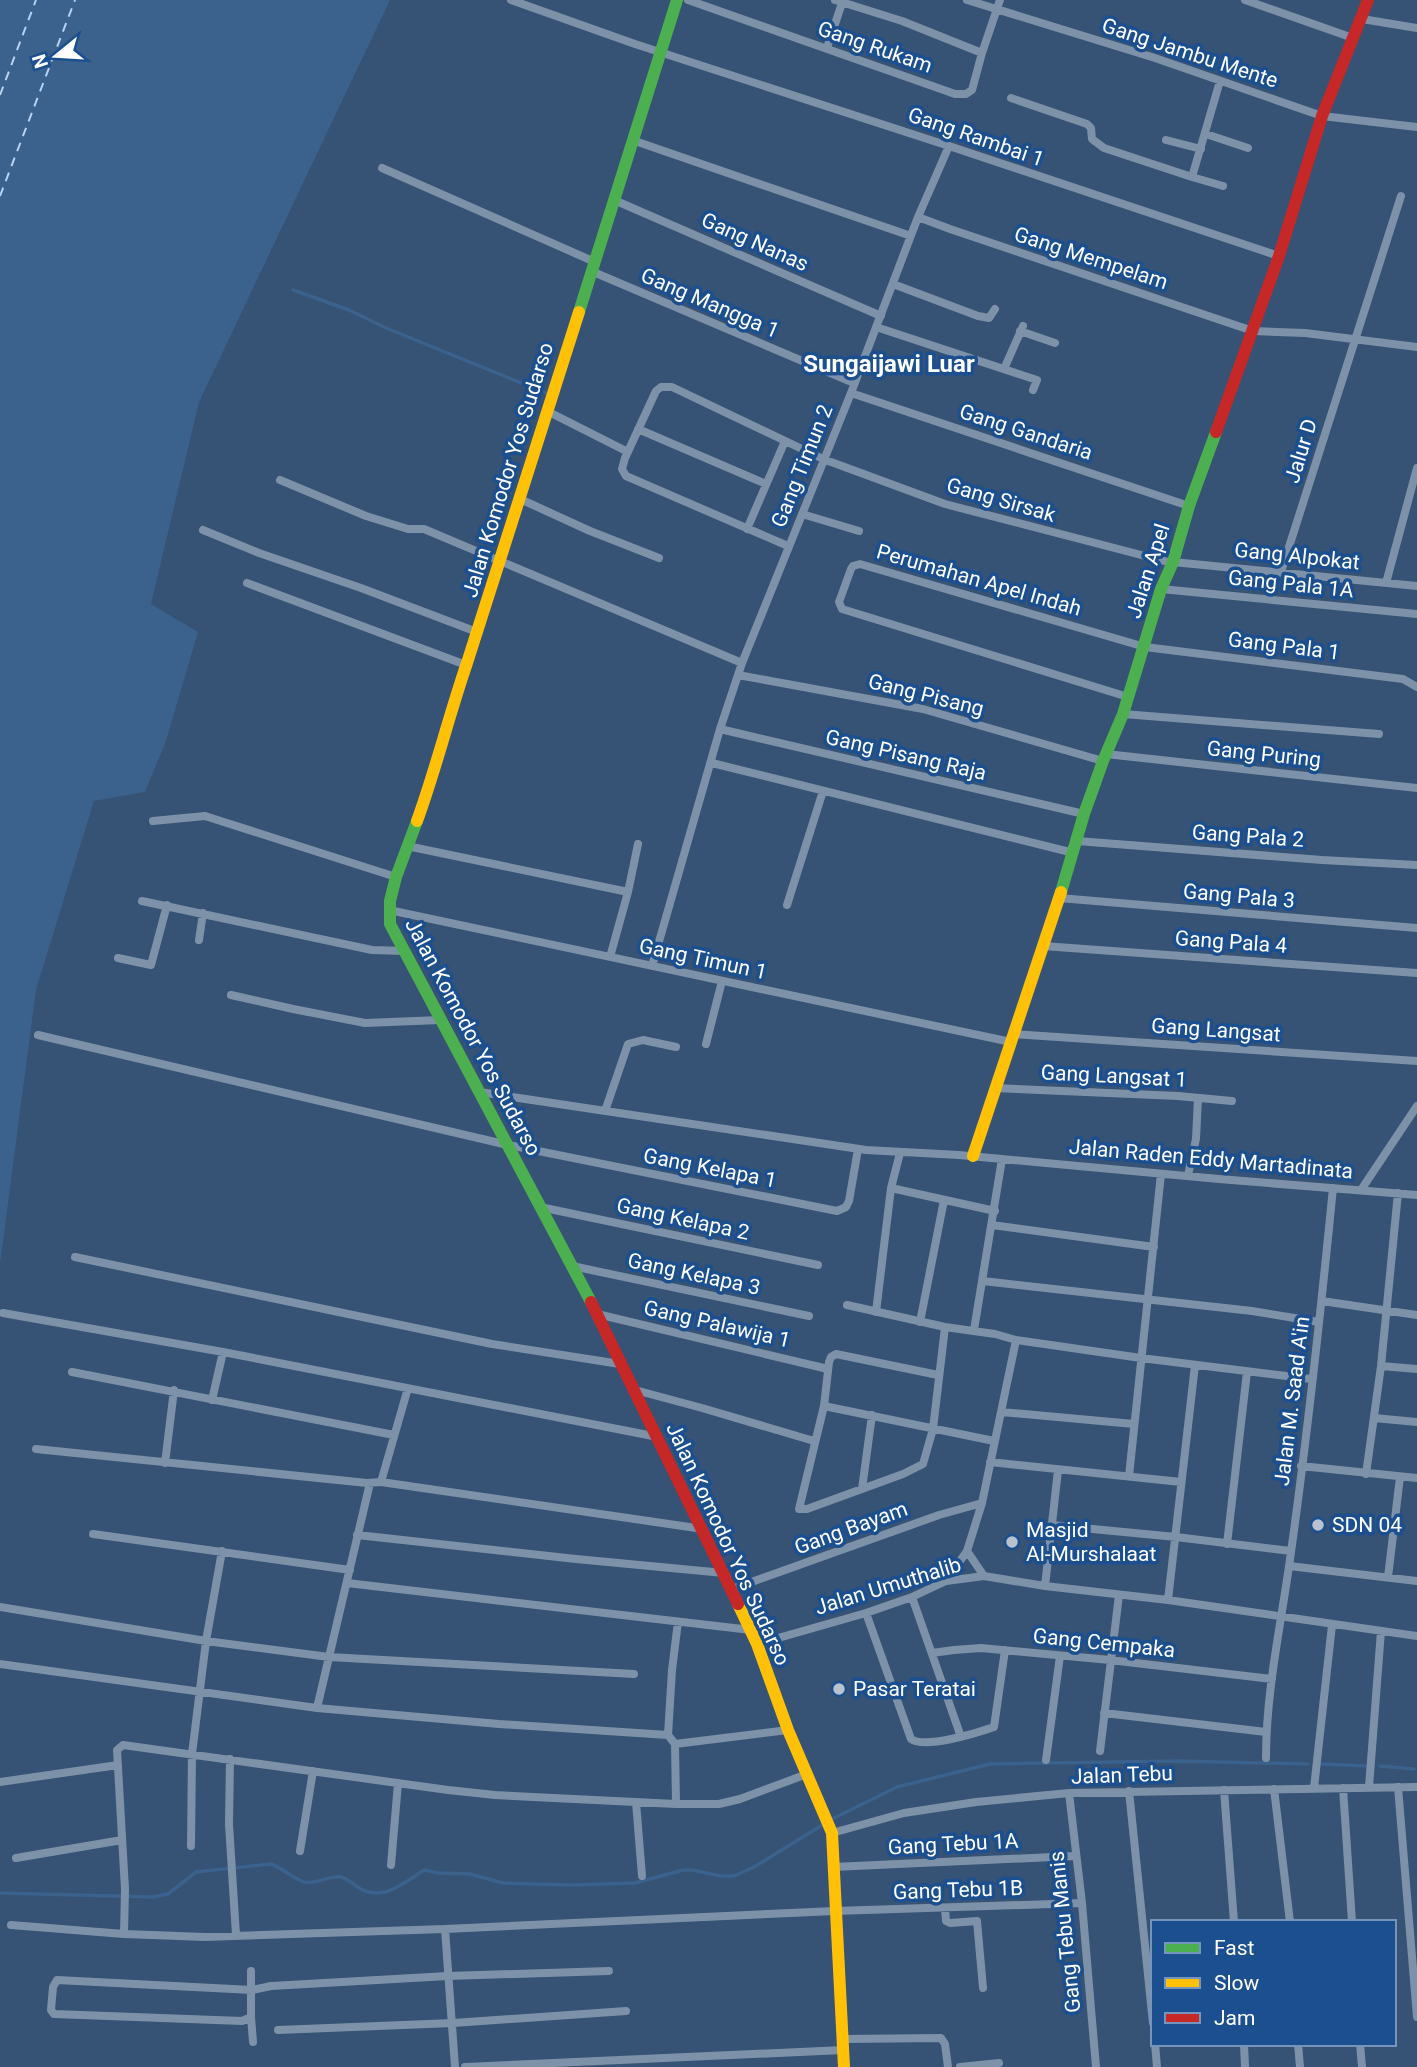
<svg xmlns="http://www.w3.org/2000/svg" width="1417" height="2067" font-family="Roboto,sans-serif">
  <style>
    .water { fill: #3b618d }
    .lines { fill: none; stroke-linecap: round; stroke-linejoin: round }
    .stream { stroke: #3b618d; stroke-width: 3.5 }
    .ferry { stroke: #b5d3f5; stroke-width: 2; stroke-dasharray: 9 7; stroke-linecap: butt }
    .street { stroke: #7d92a8; stroke-width: 8 }
    .fast { stroke: #4caf50; stroke-width: 12 }
    .slow { stroke: #ffc107; stroke-width: 12 }
    .jam { stroke: #c62828; stroke-width: 12 }
    .poi-dot { fill: #b9c2ce; stroke: #1b4f8f; stroke-width: 2.5 }
    .labels { text-anchor: middle; stroke-width: 7; stroke-linejoin: round; paint-order: stroke }
    .street-label { font-size: 21px; fill: #fff; stroke: #1b4f8f }
    .poi-label { font-size: 21px; fill: #fff; stroke: #1b4f8f; text-anchor: start }
    .quarter-label { font-size: 24px; font-weight: bold; fill: #fff; stroke: #1b4f8f }
  </style>
  <rect width="100%" height="100%" fill="#365274"/>
  <path class="water" d="M0,0H390L199,402L151,604L198,632L166,741L145,792L94,801L36,990L0,1264Z"/>
  <g class="lines">
    <path class="stream" d="M293,290L349,310L386,328L546,393
      M1322,1764L1367,1766
      M1380,1766L1414,1769
      M830,1820L897,1787L990,1764L1181,1761L1308,1764
      M0,1893L154,1897L168,1894L196,1872L271,1864C283,1868 292,1878 304,1882C317,1885 328,1875 341,1877C350,1879 356,1888 365,1891C386,1899 407,1881 424,1870L438,1873L470,1874L503,1883L570,1885L635,1883L683,1870H693L720,1876H734L754,1867L824,1824"/>
    <path class="ferry" d="M0,95L36,0
      M0,196L75,0"/>
    <path class="street" d="M511,0L635,44L949,146L1279,256
      M688,0L955,94H966L972,90L982,53L1000,0
      M835,0L902,21L982,53
      M967,0L1155,58L1322,116L1417,127
      M1245,0L1353,38
      M1362,19L1417,28
      M827,48L843,0
      M1011,98L1087,124L1091,128L1092,139L1104,148L1192,177L1220,81
      M1206,134L1248,148
      M632,140L911,236
      M1166,140L1201,149
      M382,168L595,262
      M1192,177L1223,186
      M614,200L881,316
      M918,217L950,229L1253,331L1305,333L1417,347
      M591,271L854,383
      M893,284L978,316L989,318L995,309
      M876,327L1037,380L1033,390
      M1020,331L1055,343
      M1004,369L1023,326
      M851,393L1189,506
      M547,411L628,452
      M638,429L766,484
      M280,480L366,516L408,529H424L742,663
      M520,499L590,531L659,558
      M802,514L859,531
      M747,529L785,441
      M203,530L259,553L361,588L477,632
      M788,546L626,476L622,469L625,458L656,391L661,387H672L823,459L945,504L1172,563
      M1173,562L1417,586
      M1281,572L1401,196
      M247,583L466,665
      M1386,583L1417,468
      M1161,589L1417,614
      M738,675L923,709L1103,761
      M1128,697L842,609L839,602L851,569L853,566L860,564L1145,647L1403,679L1417,687
      M1123,714L1379,734
      M720,729L1084,814
      M1106,754L1417,788
      M712,763L1074,853
      M153,821L205,816L396,877
      M1077,841L1322,860L1417,865
      M407,846L628,892
      M1059,898L1417,928
      M142,901L372,950L405,951
      M787,905L823,791
      M389,910L1011,1042
      M199,940L203,913
      M1043,946L1417,973
      M610,957L628,892L638,844
      M118,958L151,965L167,905
      M652,966L720,729L742,663L851,393L918,217L949,146
      M231,995L293,1009L365,1023L440,1020
      M1013,1034L1417,1061
      M38,1035L508,1145L837,1211L846,1207L849,1201L858,1149
      M706,1044L722,981
      M994,1088L1178,1096L1232,1101
      M479,1092L866,1150L959,1155L1219,1179L1417,1195
      M605,1111L628,1044L643,1040L676,1047
      M1188,1175L1196,1139L1198,1098
      M891,1188L995,1211
      M1361,1190L1417,1106
      M540,1207L818,1265
      M992,1225L1154,1247
      M75,1257L492,1344L620,1364
      M572,1266L809,1316
      M983,1281L1252,1311L1319,1322
      M1322,1301L1417,1315
      M847,1305L945,1327L995,1334L1016,1340L1141,1358L1311,1379
      M876,1312L891,1188L900,1153
      M3,1313L223,1352L658,1437
      M597,1314L828,1369
      M920,1322L944,1200
      M945,1327L933,1429L923,1464L903,1474L807,1509H799L824,1406L994,1441
      M974,1330L1002,1159
      M1381,1366L1417,1369
      M72,1372L394,1435
      M635,1390L702,1408L814,1441
      M212,1400L223,1352
      M824,1406L829,1362L831,1357L836,1354L938,1375
      M1001,1412L1134,1424
      M1374,1418L1417,1422
      M36,1449L367,1483L381,1482L703,1529
      M990,1462L1181,1482
      M165,1463L174,1390
      M1301,1466L1417,1478
      M1366,1474L1381,1366L1398,1193
      M1129,1476L1161,1174
      M381,1482L408,1388
      M862,1489L872,1415
      M1051,1525L1176,1537L1291,1551
      M93,1534L350,1570
      M357,1535L576,1559L724,1573
      M1227,1544L1247,1372
      M967,1551L984,1576
      M1289,1566L1417,1581
      M1388,1577L1400,1477
      M946,1581L967,1551L982,1503L1016,1340
      M347,1583L751,1630
      M1045,1586L1058,1470
      M732,1589L939,1515L982,1503
      M912,1597L961,1737
      M1168,1600L1195,1365
      M0,1607L206,1641L329,1657L634,1674
      M866,1613L911,1739C925,1749 977,1733 994,1727L1005,1650
      M757,1644L866,1613L912,1597L946,1581L984,1576L1045,1586L1168,1600L1417,1636
      M932,1653L954,1650L981,1648L1110,1660L1272,1679
      M0,1664L317,1708L499,1724L668,1735L675,1744L788,1730
      M317,1708L370,1483
      M1104,1713L1266,1732
      M668,1735L672,1670L678,1622
      M675,1744L676,1804
      M1100,1751L1119,1595
      M1266,1758C1266,1689 1282,1620 1291,1552C1308,1431 1321,1309 1333,1188
      M230,1759L229,1824L236,1935
      M1046,1760L1060,1656
      M0,1782L118,1765
      M1369,1787L1381,1631
      M1398,1787L1417,2017
      M1314,1788L1332,1625
      M1343,1788L1352,1922
      M1274,1789L1290,1922
      M1224,1790L1234,1922
      M1129,1791L1153,2023
      M1069,1793L1082,1903L1096,2067
      M636,1802L642,1876
      M832,1833L904,1813L976,1802L1069,1793L1417,1787
      M191,1846L192,1754L206,1641L222,1551
      M300,1851L313,1771
      M16,1858L122,1840
      M391,1865L398,1783
      M833,1867L1075,1856
      M945,1909L946,1921L950,1923L977,1921L983,1988
      M11,1925L124,1934L205,1937L445,1929L455,2067
      M445,1929L835,1911L1082,1903
      M124,1934L125,1889L117,1750L123,1745L448,1790L495,1795L676,1804H719L740,1799L807,1774
      M251,1971V2017L242,2021L54,2014L51,2010L53,1987L57,1980L252,1990L271,1986L448,1976L609,1971
      M251,2017L253,2042
      M278,2030L453,2023L626,2011
      M842,2039L941,2038L945,2044L948,2067
      M1155,2044L1157,2067
      M1244,2044L1245,2067
      M1298,2044L1300,2067
      M1360,2044L1362,2067
      M465,2067L843,2050
      M960,2067L999,2063"/>
    <path class="fast" d="M579,312L677,0
      M417,821L396,877L390,901V924L591,1302
      M1061,892L1084,814L1103,761L1123,714L1161,589L1173,562L1189,506L1216,432"/>
    <path class="slow" d="M417,821C436,769 449,715 467,663C505,546 542,429 579,312
      M973,1156L1061,892
      M738,1604L757,1644L788,1730L832,1833L844,2067"/>
    <path class="jam" d="M1216,432L1279,256L1322,116L1368,0
      M591,1302L738,1604"/>
  </g>
  <g class="poi-dot">
    <circle cx="1318" cy="1525" r="7"/>
    <circle cx="1012" cy="1542" r="7"/>
    <circle cx="839" cy="1689" r="7"/>
  </g>
  <g class="labels">
    <g class="street-label">
      <text transform="translate(875 47) rotate(19)" y="7">Gang Rukam</text>
      <text transform="translate(1190 53) rotate(18)" y="7">Gang Jambu Mente</text>
      <text transform="translate(976 137) rotate(19)" y="7">Gang Rambai 1</text>
      <text transform="translate(755 242) rotate(24)" y="7">Gang Nanas</text>
      <text transform="translate(1091 258) rotate(18)" y="7">Gang Mempelam</text>
      <text transform="translate(710 303) rotate(23)" y="7">Gang Mangga 1</text>
      <text transform="translate(1026 432) rotate(18)" y="7">Gang Gandaria</text>
      <text transform="translate(1301 451) rotate(-73)" y="7">Jalur D</text>
      <text transform="translate(802 466) rotate(-68)" y="7">Gang Timun 2</text>
      <text transform="translate(508 470) rotate(-73)" y="7">Jalan Komodor Yos Sudarso</text>
      <text transform="translate(1001 500) rotate(16)" y="7">Gang Sirsak</text>
      <text transform="translate(1297 556) rotate(6)" y="7">Gang Alpokat</text>
      <text transform="translate(1148 571) rotate(-72)" y="7">Jalan Apel</text>
      <text transform="translate(979 580) rotate(16)" y="7">Perumahan Apel Indah</text>
      <text transform="translate(1291 584) rotate(6)" y="7">Gang Pala 1A</text>
      <text transform="translate(1284 646) rotate(7)" y="7">Gang Pala 1</text>
      <text transform="translate(926 695) rotate(14)" y="7">Gang Pisang</text>
      <text transform="translate(1264 754) rotate(6)" y="7">Gang Puring</text>
      <text transform="translate(906 755) rotate(13)" y="7">Gang Pisang Raja</text>
      <text transform="translate(1248 836) rotate(4)" y="7">Gang Pala 2</text>
      <text transform="translate(1239 896) rotate(5)" y="7">Gang Pala 3</text>
      <text transform="translate(1231 942) rotate(4)" y="7">Gang Pala 4</text>
      <text transform="translate(703 959) rotate(12)" y="7">Gang Timun 1</text>
      <text transform="translate(1216 1030) rotate(4)" y="7">Gang Langsat</text>
      <text transform="translate(473 1037) rotate(62)" y="7">Jalan Komodor Yos Sudarso</text>
      <text transform="translate(1114 1076) rotate(3)" y="7">Gang Langsat 1</text>
      <text transform="translate(1211 1159) rotate(5)" y="7">Jalan Raden Eddy Martadinata</text>
      <text transform="translate(710 1168) rotate(11)" y="7">Gang Kelapa 1</text>
      <text transform="translate(683 1219) rotate(12)" y="7">Gang Kelapa 2</text>
      <text transform="translate(694 1274) rotate(12)" y="7">Gang Kelapa 3</text>
      <text transform="translate(717 1324) rotate(13)" y="7">Gang Palawija 1</text>
      <text transform="translate(1292 1401) rotate(-83)" y="7">Jalan M. Saad A'in</text>
      <text transform="translate(851 1528) rotate(-20)" y="7">Gang Bayam</text>
      <text transform="translate(728 1544) rotate(65)" y="7">Jalan Komodor Yos Sudarso</text>
      <text transform="translate(888 1586) rotate(-17)" y="7">Jalan Umuthalib</text>
      <text transform="translate(1104 1643) rotate(6)" y="7">Gang Cempaka</text>
      <text transform="translate(1122 1775) rotate(-2)" y="7">Jalan Tebu</text>
      <text transform="translate(953 1844) rotate(-3)" y="7">Gang Tebu 1A</text>
      <text transform="translate(958 1890) rotate(-2)" y="7">Gang Tebu 1B</text>
      <text transform="translate(1065 1932) rotate(-96)" y="7">Gang Tebu Manis</text>
    </g>
    <g class="poi-label">
      <text x="1332" y="1532">SDN 04</text>
      <text x="1026" y="1537">Masjid<tspan x="1026" dy="24">Al-Murshalaat</tspan></text>
      <text x="853" y="1696">Pasar Teratai</text>
    </g>
    <g class="quarter-label">
      <text x="889" y="372">Sungaijawi Luar</text>
    </g>
  </g>
  <rect x="1151" y="1920" width="245" height="126" fill="#1b4f8f" stroke="#7695bc" stroke-width="2"/>
  <rect x="1165" y="1943" width="35" height="10" fill="#4caf50" stroke="#7695bc" stroke-width="2"/>
  <text x="1214" y="1955" font-size="21" fill="#ffffff">Fast</text>
  <rect x="1165" y="1978" width="35" height="10" fill="#ffc107" stroke="#7695bc" stroke-width="2"/>
  <text x="1214" y="1990" font-size="21" fill="#ffffff">Slow</text>
  <rect x="1165" y="2013" width="35" height="10" fill="#c62828" stroke="#7695bc" stroke-width="2"/>
  <text x="1214" y="2025" font-size="21" fill="#ffffff">Jam</text>
  <g transform="translate(56 56) rotate(252)" stroke="#1b4f8f" stroke-width="5" paint-order="stroke">
  <path d="M0-5L12 26L0 18L-12 26Z" fill="#ffffff"/>
  <text y="-10" font-size="19" font-weight="bold" text-anchor="middle" fill="#ffffff">N</text>
  </g>
</svg>
